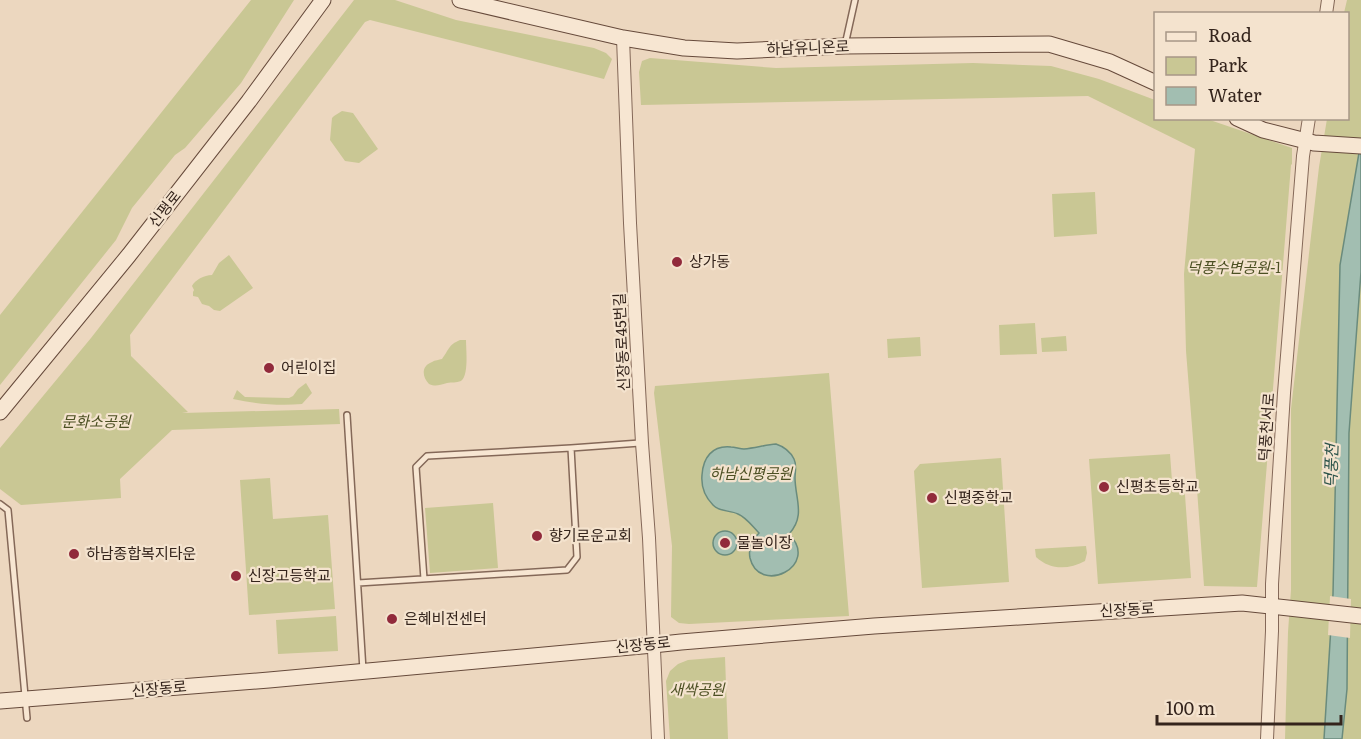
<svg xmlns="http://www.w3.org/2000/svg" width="1361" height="739" font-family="Literata,'Noto Sans KR',serif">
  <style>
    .green { fill: #c9c794 }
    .water { fill: #a2beb1; stroke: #6a8b7d; stroke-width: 1.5 }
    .pier { fill: #ecd7bf }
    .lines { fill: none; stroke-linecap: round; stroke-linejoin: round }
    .service-casing { stroke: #846858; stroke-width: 8 }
    .tertiary-casing { stroke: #846858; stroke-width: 14 }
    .secondary-casing { stroke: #664a3b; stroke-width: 17 }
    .service { stroke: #f7e6d2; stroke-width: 5 }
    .tertiary { stroke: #f7e6d2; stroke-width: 12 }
    .secondary { stroke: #f7e6d2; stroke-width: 15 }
    .poi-dot { fill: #912a3b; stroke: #f4e3ce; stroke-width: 2 }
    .labels { text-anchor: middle; stroke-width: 4.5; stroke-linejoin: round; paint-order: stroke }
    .street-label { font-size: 15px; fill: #34241c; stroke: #f4e3ce }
    .poi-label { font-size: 15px; fill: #34241c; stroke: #f4e3ce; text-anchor: start }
    .park-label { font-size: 15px; font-style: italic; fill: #4c5023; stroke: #f4e3ce }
    .water-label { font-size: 16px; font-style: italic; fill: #2c534a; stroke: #f4e3ce }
  </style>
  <rect width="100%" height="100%" fill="#ecd7bf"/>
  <path class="green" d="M251,0H294L241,83L185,148L175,155L132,208L116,240L0,385V315Z
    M354,0H395L456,20L594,48L606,53L612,59L604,79L370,20L365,22L130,335L131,356L188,412L182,413L339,409L340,424L172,430L120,479L121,498L21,505L0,489V448L91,338Z
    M1347,0H1361V739H1285L1288,632L1291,590V409L1319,167L1327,119L1348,118V14L1344,13Z
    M650,58L776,68L973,63L1051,66L1099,79L1155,100L1156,118L1207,119L1292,148V164L1291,165L1257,587L1204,586L1197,489L1186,351L1184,274L1195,149L1088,96L641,105L639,72L642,61Z
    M342,111L353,113L378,149L359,163L345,161L330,140L332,118L334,116Z
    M1095,192L1097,234L1054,237L1052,194Z
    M229,255L253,288L220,311L214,310L209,306L202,304L198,297L193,296V292L194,290L192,286C195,280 204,275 212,275L219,263Z
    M1035,323L1037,354L1000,355L999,325Z
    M1066,336L1067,351L1042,352L1041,338Z
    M920,337L921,356L888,358L887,339Z
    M460,340H466C466,350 469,375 461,381C456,383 452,382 447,383C439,385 436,387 429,384C422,377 421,366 432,362C435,360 439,360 442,359C449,350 448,345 460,340Z
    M829,373L849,616L689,624L679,623L671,617L672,546L654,393L655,386Z
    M306,383L312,393L302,404C279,406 256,404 233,399L237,390L245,397L289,398L293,396L298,389Z
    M1170,454L1172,481H1184L1191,578L1098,584L1089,459Z
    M1001,458L1009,582L922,588L914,471L920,464Z
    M270,478L273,519L328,515L335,609L249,615L240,480Z
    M493,503L498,568L430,573L425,508Z
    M1086,546L1087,553L1085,561C1068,570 1050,570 1036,557L1035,549Z
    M336,616L338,651L278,654L276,620Z
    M725,657L728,739H670L666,681L670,671L678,664L688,660Z"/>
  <path class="water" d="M1361,141V272L1349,433L1347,689L1342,739H1324L1333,594L1340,265Z
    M776,444C785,447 790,451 794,459C797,465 795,472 795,478C795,498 806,516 789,534C821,566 759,596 750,558C748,548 752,540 759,533C752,526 747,518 738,514C730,510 719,512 713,505C705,497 701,486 702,475C703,458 712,445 731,447C735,447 740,449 744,449C755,448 765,445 776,444Z
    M713 543a12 12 0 1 1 24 0a12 12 0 1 1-24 0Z"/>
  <path class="pier" d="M1330,596L1351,599L1350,638L1328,635Z"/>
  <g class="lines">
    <defs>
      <path id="service" d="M845,45L855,0
        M347,415L363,670
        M0,504L8,510L27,718
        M424,579L416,467L427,456L571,448L640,443
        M358,583L567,570L577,557L571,448"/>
      <path id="tertiary" d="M1326,14L1328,0
        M623,38L630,223L642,443L649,538L658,739
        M1267,739L1272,631V584L1284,393L1303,156L1309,118"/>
      <path id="secondary" d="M460,0L623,38L684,48L737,51L845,46L1049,44L1110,62L1156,83
        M1237,118L1263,130L1314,143L1361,146
        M0,412L129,255L249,101L323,0
        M0,701L269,680L653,645L681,642L874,626L1242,603L1361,616"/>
    </defs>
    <use href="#service" class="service-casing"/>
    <use href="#tertiary" class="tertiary-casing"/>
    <use href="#secondary" class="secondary-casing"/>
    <use href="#service" class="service"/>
    <use href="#tertiary" class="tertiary"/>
    <use href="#secondary" class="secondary"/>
  </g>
  <g class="poi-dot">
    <circle cx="677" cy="262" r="6"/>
    <circle cx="269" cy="368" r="6"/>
    <circle cx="1104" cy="487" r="6"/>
    <circle cx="932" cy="498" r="6"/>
    <circle cx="537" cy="536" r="6"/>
    <circle cx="725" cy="543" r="6"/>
    <circle cx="74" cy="554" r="6"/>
    <circle cx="236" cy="576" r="6"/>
    <circle cx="392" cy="619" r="6"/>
  </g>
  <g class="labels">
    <g class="street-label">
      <text transform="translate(808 48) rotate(-2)" y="5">하남유니온로</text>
      <text transform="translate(165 209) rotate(-52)" y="5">신평로</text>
      <text transform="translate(622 342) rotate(-93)" y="5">신장동로45번길</text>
      <text transform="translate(1267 427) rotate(-86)" y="5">덕풍천서로</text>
      <text transform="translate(1127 610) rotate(-3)" y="5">신장동로</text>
      <text transform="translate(643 645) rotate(-6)" y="5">신장동로</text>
      <text transform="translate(159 689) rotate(-5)" y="5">신장동로</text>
    </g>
    <g class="poi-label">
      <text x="689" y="267">상가동</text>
      <text x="281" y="373">어린이집</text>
      <text x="1116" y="492">신평초등학교</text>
      <text x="944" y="503">신평중학교</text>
      <text x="549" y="541">향기로운교회</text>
      <text x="737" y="548">물놀이장</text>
      <text x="86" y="559">하남종합복지타운</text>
      <text x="248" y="581">신장고등학교</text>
      <text x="404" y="624">은혜비전센터</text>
    </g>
    <g class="park-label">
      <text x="1234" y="273">덕풍수변공원-1</text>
      <text x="96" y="427">문화소공원</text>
      <text x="751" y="479">하남신평공원</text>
      <text x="697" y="695">새싹공원</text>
    </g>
    <g class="water-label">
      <text transform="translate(1331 466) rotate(-88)" y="6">덕풍천</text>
    </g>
  </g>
  <rect x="1154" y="12" width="195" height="108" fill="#f4e3ce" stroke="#a79787" stroke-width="1.5"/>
  <rect x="1166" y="32" width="30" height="9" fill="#f7e6d2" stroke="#a79787" stroke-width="1.5"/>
  <text x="1208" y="42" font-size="18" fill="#34241c">Road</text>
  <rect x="1166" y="57" width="30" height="18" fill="#c9c794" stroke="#a79787" stroke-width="1.5"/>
  <text x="1208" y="72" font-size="18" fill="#34241c">Park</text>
  <rect x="1166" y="87" width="30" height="18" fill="#a2beb1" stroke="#a79787" stroke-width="1.5"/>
  <text x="1208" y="102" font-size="18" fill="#34241c">Water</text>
  <path d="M1157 715v9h184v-9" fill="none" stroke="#34241c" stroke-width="3"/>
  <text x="1166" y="715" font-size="18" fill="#34241c" stroke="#f4e3ce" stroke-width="4.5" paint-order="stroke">100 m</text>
</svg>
